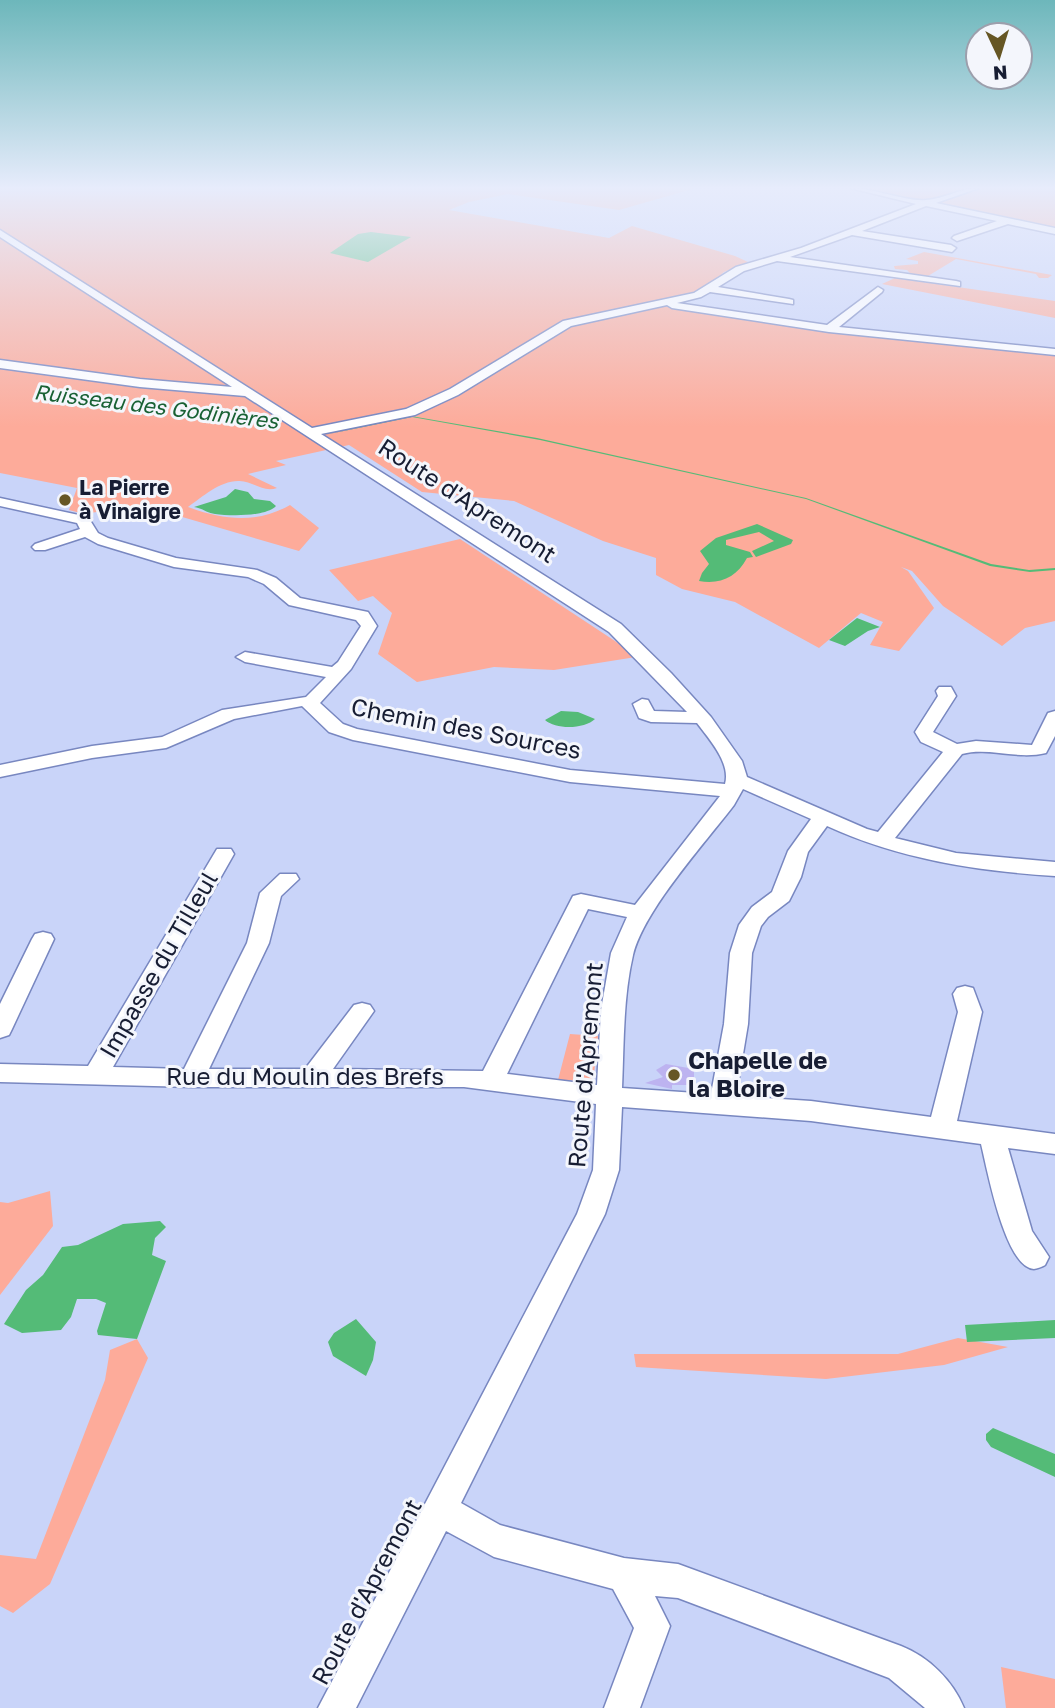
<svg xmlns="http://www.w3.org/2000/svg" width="1055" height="1708" font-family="'Golos Text',sans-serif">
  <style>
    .green { fill: #fdab9a }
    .water { fill: #54bb77 }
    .building { fill: #bdb3f0 }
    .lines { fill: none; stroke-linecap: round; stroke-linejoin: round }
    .minor-casing { stroke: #7887c0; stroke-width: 3 }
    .minor { fill: #fff; fill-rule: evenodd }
    .poi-dot { fill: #665624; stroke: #f4f6fc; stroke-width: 2.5 }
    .labels { text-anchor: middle; stroke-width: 6; stroke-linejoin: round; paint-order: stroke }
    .far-water-label { font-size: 21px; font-style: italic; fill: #186134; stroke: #f4f6fc }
    .far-poi-label { font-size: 21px; font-weight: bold; fill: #171d33; stroke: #f4f6fc; text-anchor: start }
    .street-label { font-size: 24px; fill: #171d33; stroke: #f4f6fc }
    .poi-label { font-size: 24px; font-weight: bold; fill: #171d33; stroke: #f4f6fc; text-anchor: start }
  </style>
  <rect width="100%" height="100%" fill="#c9d4f9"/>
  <path class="green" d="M0,188H696L619,210L508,194L469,202L449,210L609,238L632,226L735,256L748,262L724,272L701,292L663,306L829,331L1055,355V621L1025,628L1002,646L943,606L912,571L901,567L908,571L934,608L899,651L870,645L883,622L861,613L819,648L735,602L682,589L656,575V558L603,541L514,501L422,492L349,445L276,461L286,465L248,474L277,488C262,493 252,480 238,481C220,481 202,497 188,507C223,520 257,524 290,505L319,528L299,551L172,514L133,516L103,511L84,514L69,510L77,488L0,473Z
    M864,188H1055V229Z
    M924,252L1052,275L1048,278H1039L1036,274L956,259L923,279L907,277L910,273L907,270L895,269L894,266L918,264V261L906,259Z
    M895,278L1055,301V318L882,284Z
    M460,539L615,641L636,657L554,670L494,667L417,682L378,654L392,613L373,596L358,601L329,570Z
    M570,1034L598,1036L594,1074L591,1081L558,1080Z
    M50,1191L53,1226L0,1295V1202L8,1203Z
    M958,1338L1008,1347L944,1365L826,1379L636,1367L634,1354H898Z
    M137,1339L148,1358L50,1584L13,1613L0,1606V1555L36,1559L105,1380L110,1350Z
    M1001,1667L1055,1679V1708H1006Z"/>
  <path class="water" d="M371,232L411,237L368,262L330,253L358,234Z
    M411,416L537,438L806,498L991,564L1029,570L1055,568V570L1030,572L990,566L806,499L540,440L412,417L324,435Z
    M235,489L248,492L254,499L270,501L276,506C265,517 230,516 215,514C207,513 202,508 194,507L226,497Z
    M757,524L793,540L791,544L756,557L752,551L774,541L759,532L726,540V545L750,552L753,557L747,558C737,577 720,585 699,581L702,573L709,564L700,551L716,538Z
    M857,618L880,627L868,631L845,646L829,640Z
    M561,711L578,712L595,719C585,729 556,730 545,720Z
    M160,1221L166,1227L155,1238L152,1255L166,1261L137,1339L98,1335L97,1331L106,1303L96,1299H77L71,1317L61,1330L22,1333L4,1324L26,1290L43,1275L62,1247L78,1245L123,1224Z
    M356,1319L376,1342L373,1360L366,1376L333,1356L328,1342L334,1333Z
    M1055,1320V1338L967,1342L965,1325Z
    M993,1428L1055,1454V1477L991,1447L986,1440V1434Z"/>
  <path class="building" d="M666,1064L694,1069V1085H672V1089L645,1083L663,1077L656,1070Z"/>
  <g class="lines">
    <defs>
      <path id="minor" d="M850,188C874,188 907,202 926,200C944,199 960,188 979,188L936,203L1055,228V234L1008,224L957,241L952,238L954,236L997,221L926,206L862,231L951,245L956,248L952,252L852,235L790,257L956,281L960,282V286L777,261L744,271L718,287L789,299L793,300V304L710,292L701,297L677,303L827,325L878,287L883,290L882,292L839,327L1055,349V355L829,332L672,308L667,305L571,326L458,395L415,415L321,434L621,624L671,673L711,717L742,761L747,777L867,829L878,832L943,752L921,742L915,732L938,696L936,691L939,687H951L956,696L933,732L957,744L976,741L1032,745L1048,713L1055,711V736L1046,753C1017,760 989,747 962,754L895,838L956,853L1055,862V876C976,871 899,859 827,826L808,852L801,877L789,901L768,917L761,926L752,953L748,1024L736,1096L811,1101L931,1117L958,1012L953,994L957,988L965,986L973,988L982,1012L957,1121L1055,1134V1154L1008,1148L1032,1231L1049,1257L1045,1265C1044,1266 1036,1269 1034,1269C1005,1268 987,1168 981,1144L811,1121L622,1107L619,1170L605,1214L461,1503L500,1525L624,1558L678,1564L901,1646C929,1657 953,1681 964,1708H925L889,1678L678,1598L655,1596L670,1626L640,1708H604L634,1628L613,1589L494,1557L446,1531L356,1708H318L577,1214L593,1170L596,1104L464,1087H192L0,1082V1064L88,1066L214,854L217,849H231L234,854L113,1067L184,1069L247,943L260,893L280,874H296L299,879L281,896L269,943L209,1069H305L354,1005L362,1003L370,1005L374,1011L333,1069L483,1071L573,896L581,894L635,905L720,796L570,782L353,740L329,732L302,706L234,719L166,748L92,758L0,777V765L92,746L162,737L222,710L306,697L326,677L245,662L236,657L245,652L332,667L338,662L361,626L356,620L289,605L264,584L248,577L174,567L98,544L85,537L45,550H35L32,547L35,544L80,529L77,523L0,506V498L88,517L98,533L108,538L176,558L257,570L276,578L300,598L368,612L377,626L351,669L320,703L343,724L357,729L570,770L725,784C731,763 709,739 697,723L651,722L639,718L633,704L642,699L648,700L654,711L687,712L609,632L245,396L140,387L0,368V360L140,379L232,387L0,237V230L312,428L406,409L450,389L563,321L694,293L736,267L801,248L916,204ZM743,789L811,819L788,851L772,892L752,907L739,925L730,953L724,1024L711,1094L622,1088C624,1044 623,998 633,955C644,910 705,843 734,805ZM588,909L627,917L611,953L601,1010L597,1085L507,1074Z
        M43,932L51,934L54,939L12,1029L9,1035L0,1038V1004L32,939L35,934Z"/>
    </defs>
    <use href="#minor" class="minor-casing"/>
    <use href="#minor" class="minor"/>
  </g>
  <linearGradient id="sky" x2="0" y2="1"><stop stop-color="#6db7bb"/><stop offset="0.44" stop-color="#e7ecfc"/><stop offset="1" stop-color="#e7ecfc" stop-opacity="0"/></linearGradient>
  <rect width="1055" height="427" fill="url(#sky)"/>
  <g class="poi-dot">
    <circle cx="65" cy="500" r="7"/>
    <circle cx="674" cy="1075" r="7"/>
  </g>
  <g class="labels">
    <g class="far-water-label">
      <text transform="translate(156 407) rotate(7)" y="7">Ruisseau des Godinières</text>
    </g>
    <g class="far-poi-label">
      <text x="79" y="495">La Pierre<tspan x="79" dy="24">à Vinaigre</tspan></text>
    </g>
    <g class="street-label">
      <text transform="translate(467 501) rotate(33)" y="8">Route d'Apremont</text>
      <text transform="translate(466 729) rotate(11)" y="8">Chemin des Sources</text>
      <text transform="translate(159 965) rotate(-60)" y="8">Impasse du Tilleul</text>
      <text transform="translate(586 1065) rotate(-85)" y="8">Route d'Apremont</text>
      <text x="305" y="1085">Rue du Moulin des Brefs</text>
      <text transform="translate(367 1592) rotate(-62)" y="8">Route d'Apremont</text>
    </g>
    <g class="poi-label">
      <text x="688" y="1069">Chapelle de<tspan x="688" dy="28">la Bloire</tspan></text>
    </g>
  </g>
  <g transform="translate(999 56) rotate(176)"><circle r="33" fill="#f4f6fc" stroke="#9c9fac" stroke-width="2"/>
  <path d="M0-5L12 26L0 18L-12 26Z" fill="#665624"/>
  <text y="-10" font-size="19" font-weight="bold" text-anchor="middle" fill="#171d33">N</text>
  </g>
</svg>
